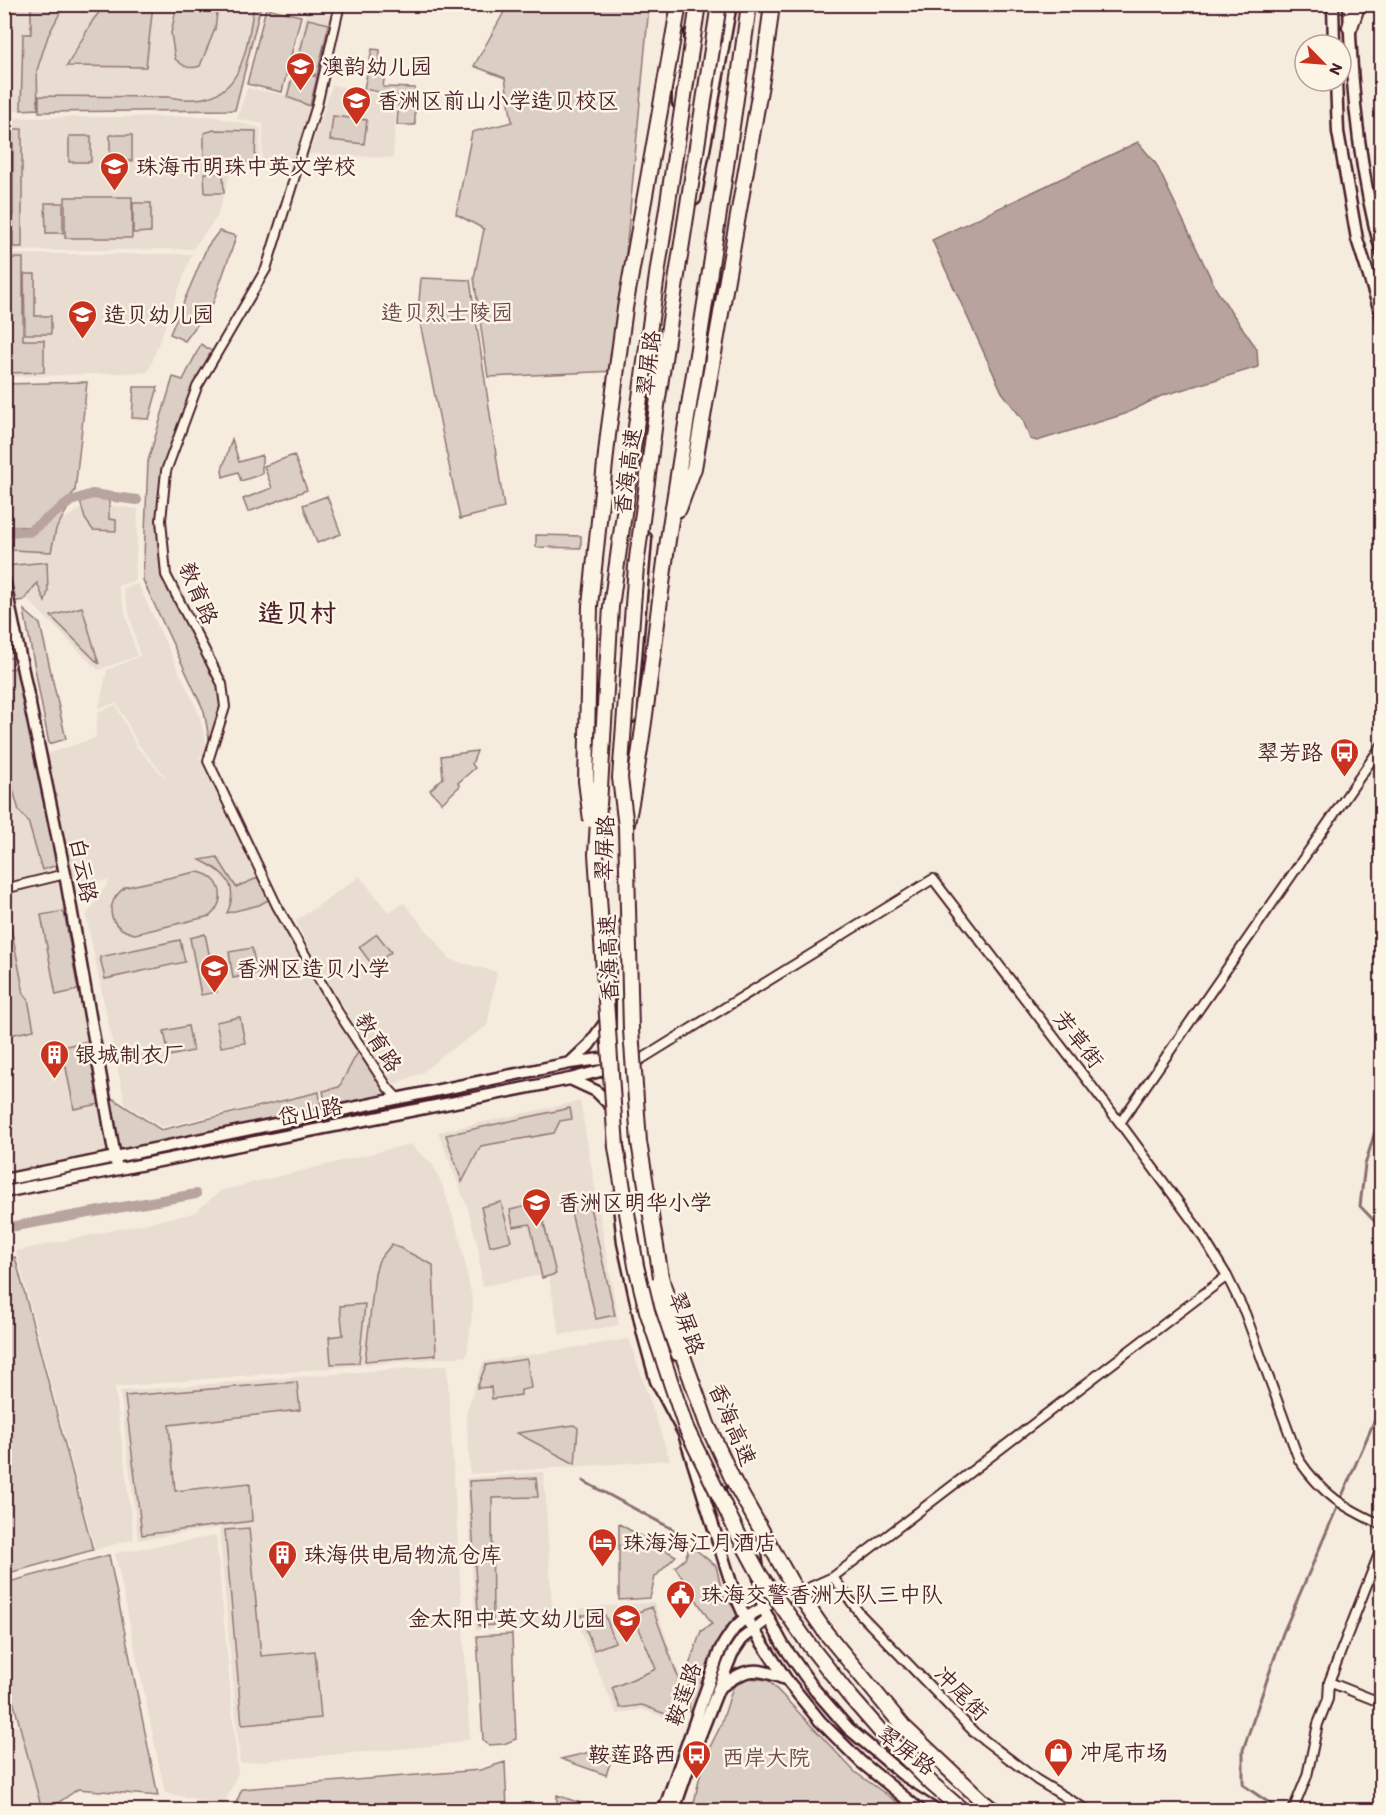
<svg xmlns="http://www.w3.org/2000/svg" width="1386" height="1815" font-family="Itim,'LXGW WenKai TC',sans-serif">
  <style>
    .built { fill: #e8ddd0 }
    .green { fill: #dbcec4; stroke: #927678; stroke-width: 1.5 }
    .water { fill: #b8a39e; stroke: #8c6e70; stroke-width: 1.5 }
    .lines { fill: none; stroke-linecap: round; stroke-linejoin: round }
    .stream { stroke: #8c6e70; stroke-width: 3 }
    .canal { stroke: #b8a39e; stroke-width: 10 }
    .street-casing { stroke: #4a1f2b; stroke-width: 12 }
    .secondary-casing { stroke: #4a1f2b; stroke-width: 15 }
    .highway-casing { stroke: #4a1f2b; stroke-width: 18 }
    .street { stroke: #fcf5e5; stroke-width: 8 }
    .secondary { stroke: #fcf5e5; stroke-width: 10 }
    .highway { stroke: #fcf5e5; stroke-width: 14 }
    .highway-bridge-casing { stroke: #4a1f2b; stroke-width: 18; stroke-linecap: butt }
    .highway-bridge { stroke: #fcf5e5; stroke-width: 14 }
    .labels { text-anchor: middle; stroke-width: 5; stroke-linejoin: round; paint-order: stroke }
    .poi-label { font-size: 22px; fill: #4a1f2b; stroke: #fcf5e5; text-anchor: start }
    .park-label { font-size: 22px; fill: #6e4b51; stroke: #fcf5e5 }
    .street-label { font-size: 22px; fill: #4a1f2b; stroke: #fcf5e5 }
    .quarter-label { font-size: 26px; font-weight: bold; fill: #4a1f2b; stroke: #fcf5e5 }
  </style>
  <rect width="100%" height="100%" fill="#f5ecde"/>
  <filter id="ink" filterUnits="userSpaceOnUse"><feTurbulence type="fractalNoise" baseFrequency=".0167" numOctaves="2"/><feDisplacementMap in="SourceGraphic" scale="12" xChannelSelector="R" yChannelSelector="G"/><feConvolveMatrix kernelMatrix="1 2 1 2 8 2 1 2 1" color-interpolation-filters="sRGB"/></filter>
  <g filter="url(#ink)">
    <path class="built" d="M4,5H263L237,108L5,111Z
      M306,10L333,16L313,105L295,166L262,165L263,124L237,119L247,88L285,95Z
      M332,85L397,98L393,158L309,154Z
      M212,116L261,128L259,165H233L217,217L193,249L5,251L4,118Z
      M4,254H192L148,372L5,377Z
      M91,503L138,509L135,580L118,586L137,656L98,670L13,585L6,539L35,537Z
      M138,584L199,714L209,752L194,760L200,757L206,773L262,875L361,1047L338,1087L162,1127L125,1104L86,916L110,880L68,886L47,754L95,738L98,712L116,705L136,746L164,777H166L138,744L117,703L99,708L107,670L140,656L123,588Z
      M4,623L57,869L5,883H4Z
      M360,876L388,912L404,903L451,960L497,972L487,1026L443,1055L422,1073L394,1084L324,977L296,921Z
      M61,879L111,1159L5,1179V895Z
      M580,1101L619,1325L560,1335L548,1274L482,1286L478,1247L468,1209L438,1132Z
      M410,1144L433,1165L443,1187L460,1238L473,1304L467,1356L115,1387L134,1539L95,1550L16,1251L194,1213L220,1191Z
      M629,1339L670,1460L470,1474L466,1413L483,1362Z
      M447,1365L470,1739L442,1745L240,1763L219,1528L138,1540L120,1391Z
      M544,1472L553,1624L476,1630L466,1478Z
      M216,1536L238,1773L224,1805L165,1793L115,1553Z
      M654,1602L680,1678L682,1724L642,1709L617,1714L571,1609Z
      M20,1725L41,1810H5V1729Z"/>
    <path class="green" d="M106,4L153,5L146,67L67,66L93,20Z
      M640,4L649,6L615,371L488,377L474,278L484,229L456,214L472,132L512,122L505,78L474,66L508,5Z
      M31,5H64L48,36L37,70L38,109L21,110L23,34H31Z
      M177,5H218L215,29L200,66C189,70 183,66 175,59L171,33Z
      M254,5H261L235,110L39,112V96L169,97C240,111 245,60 254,5Z
      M266,8L301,16L282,92L247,84Z
      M308,19L329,24L317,75L296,70Z
      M372,49L380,50L379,65L386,66L383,87L415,88V125H397L399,96L364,89Z
      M294,71L317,77L310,106L287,97Z
      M333,116L367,120L364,144L330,140Z
      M13,129H22V247H13Z
      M214,130L256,131L255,162L204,161V133Z
      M110,135H132V161H110Z
      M69,136H91V162H69Z
      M204,173H223L224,193H205Z
      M65,197H132V238H65Z
      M45,203H63V233H46Z
      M133,203H151V232L133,233Z
      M219,231L236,236L233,246L213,303L185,341L170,334L207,247Z
      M5,258H23V340H44V372L6,373Z
      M24,274H35V316H51V334H25Z
      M421,278L470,280L504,508L460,519L418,313Z
      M201,344L213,352L194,386L165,467L164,576L219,686L222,705L210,744L204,711L143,580L148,461L173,377L183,380Z
      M87,382L75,491L67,500L28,527L5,526V384Z
      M134,387H158L149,419L132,418Z
      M232,439L239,462L262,455V474L241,481L238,472L223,477L222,470Z
      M294,455L307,490L248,512L243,499L272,488L264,466Z
      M94,496L109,499V519L116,520V531L93,530L85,519L80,501Z
      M327,496L341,534L317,543L303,505Z
      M68,508L56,529L51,552L12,550L8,534L33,533Z
      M536,535L581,536V548L536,547Z
      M47,562L48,591L45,602L37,583L24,600L12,602L5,566Z
      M4,596L18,657L5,659H4Z
      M82,607L99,664L51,616Z
      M24,610L40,624L66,739L49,744Z
      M20,668L60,864L42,870L28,821L19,811L5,761L4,669Z
      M477,751L472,764L475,768L458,783L460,786L442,803L430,790L443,778L441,756Z
      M217,857L236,887L260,877L270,899L259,905L227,913C240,885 224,871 200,860Z
      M196,872C220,874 229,899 210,916L135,934C107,929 103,902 126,887Z
      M64,911L78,990L56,995L41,915Z
      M10,922L24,994L28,999L34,1030L5,1036V923Z
      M205,934L217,992L201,995L190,938Z
      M377,934L391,952L373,966L359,947Z
      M180,940L185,962L105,979L100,957Z
      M252,948L257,973L233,978L229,952Z
      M240,1017L245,1043L221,1047L216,1022Z
      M188,1026L193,1051L169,1056L164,1031Z
      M88,1041L100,1104L74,1109L62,1047Z
      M359,1050L401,1109L329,1122L323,1091L339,1087Z
      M319,1092L323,1122L118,1160L106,1094L161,1130Z
      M570,1108L572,1119L560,1121L554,1133L481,1146L462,1182L446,1135Z
      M501,1202L511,1241L490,1246L481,1207Z
      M539,1203L556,1274L542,1278L530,1224L513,1227L510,1210Z
      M590,1207L615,1315L596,1319L571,1212Z
      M392,1244L433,1265L436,1355L365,1361L375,1273L379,1260Z
      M15,1257L93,1550L5,1574L4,1260Z
      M365,1304L359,1363L331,1364L329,1337L343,1335L340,1306Z
      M527,1359L531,1388L521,1390V1395L492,1399L491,1387L477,1388L486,1365Z
      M297,1382L300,1410L169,1425L175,1491L250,1483L252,1521L142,1535L125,1396Z
      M574,1425L578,1428L575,1464L517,1433Z
      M536,1478L538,1497L492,1498L493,1625L479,1626L469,1481Z
      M619,1524L676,1556L655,1577L650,1598L619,1600Z
      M249,1528L261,1656L315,1651L321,1718L242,1725L225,1530Z
      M690,1545L716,1566L723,1595L745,1621L728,1638L691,1733L687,1671L701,1631L712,1624L675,1567L685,1559Z
      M109,1555L158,1796L78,1789L48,1810H42L5,1670V1583Z
      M652,1607L678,1677V1719L642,1705L620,1708L612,1688L656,1669L633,1614Z
      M581,1615H605L615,1642L594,1650Z
      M512,1634L516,1739L504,1744L488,1745L483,1740L477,1636Z
      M748,1678L768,1680L855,1772L908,1810H694L693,1808L703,1761L721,1725L733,1687Z
      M616,1746L606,1775L561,1759Z
      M505,1762L507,1810H429L413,1804L383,1808L339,1805L320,1810H233L242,1789L480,1770Z
      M557,1795L594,1808V1810H557Z"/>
    <path class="water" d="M1138,142L1156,164L1217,291L1257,349L1258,367L1161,396L1125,414L1037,441L1030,439L1023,420L1002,392L932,240Z"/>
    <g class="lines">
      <path class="stream" d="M1382,1108L1365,1165L1360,1206L1382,1229
        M583,1481L689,1538
        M988,1797L1008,1810
        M1278,1809L1243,1785V1750L1283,1633L1382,1403"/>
      <path class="canal" d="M4,531L29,532L71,501L92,494L137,500
        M4,1228L196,1194"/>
      <defs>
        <path id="street" d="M340,4L317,105L266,269L197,387L166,471L161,520L166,575L222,684L225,707L208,761L277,906L338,1012L388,1088L398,1099
          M4,889L65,874
          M630,1063L640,1060L933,879L1120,1123L1196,1226L1227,1276L1245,1313L1299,1460C1323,1495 1343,1507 1382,1525
          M1120,1123L1382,745
          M833,1577L860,1614L975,1733L1037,1780L1087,1810
          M763,1608L833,1577L1227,1276
          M1329,1682L1382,1703
          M1293,1810L1307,1776L1318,1724L1328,1699L1329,1682L1382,1546"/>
        <path id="secondary" d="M1333,4L1334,45
          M1349,4C1351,89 1359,173 1382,254
          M1336,81L1338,132L1357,239L1382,317
          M678,103V32
          M695,199L731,4
          M4,579L65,874L116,1163
          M631,717L646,538
          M622,927V1065L630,1146L643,1230L659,1308L677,1355
          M570,1063L589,1045L604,1024
          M570,1079L596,1091L609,1104
          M4,1180L570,1063L616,1057
          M4,1192L570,1079L615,1067
          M618,1196L623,1243L643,1334L656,1381L684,1434L734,1592L745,1617L786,1679L820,1721L861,1762L920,1810
          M732,1489L754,1540L763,1608L783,1645L815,1690L848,1728L902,1774L946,1802
          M718,1689C745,1668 754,1666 785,1679
          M664,1810L720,1650C734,1626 738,1621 763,1608
          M674,1810L697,1743L732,1654L742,1639L769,1618"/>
        <path id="highway" d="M1350,27L1358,4
          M679,509L694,468L764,67L772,4
          M627,824C646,728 655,630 669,533C696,357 726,181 749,4
          M661,1277L683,1356L707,1424L733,1480"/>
      </defs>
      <use href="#street" class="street-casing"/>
      <use href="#secondary" class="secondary-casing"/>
      <use href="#highway" class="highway-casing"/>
      <use href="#street" class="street"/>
      <use href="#secondary" class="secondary"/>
      <use href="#highway" class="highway"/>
      <defs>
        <path id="highway-bridge" d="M698,4L658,268L611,607L596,854L616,1147L636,1266L647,1311L686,1428L741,1540L760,1575L810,1646L848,1694L888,1740L932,1784L962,1810
          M591,820L586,781L590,606L608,435L625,308L679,4
          M661,1277L639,1142L631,1030L626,827L620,778L636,566L658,398L719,4
          M733,1480L792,1584L826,1633L903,1726L992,1810"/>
      </defs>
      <use href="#highway-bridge" class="highway-bridge-casing"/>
      <use href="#highway-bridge" class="highway-bridge"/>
    </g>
  </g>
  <defs>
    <symbol id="school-pin" viewBox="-11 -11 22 30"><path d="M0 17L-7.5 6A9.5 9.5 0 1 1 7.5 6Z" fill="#c8321e" stroke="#fcf5e5"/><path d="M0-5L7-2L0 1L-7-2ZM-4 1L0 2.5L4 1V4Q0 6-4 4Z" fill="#fff"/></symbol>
    <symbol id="bus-pin" viewBox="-11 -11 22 30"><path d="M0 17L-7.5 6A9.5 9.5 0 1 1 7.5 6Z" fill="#c8321e" stroke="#fcf5e5"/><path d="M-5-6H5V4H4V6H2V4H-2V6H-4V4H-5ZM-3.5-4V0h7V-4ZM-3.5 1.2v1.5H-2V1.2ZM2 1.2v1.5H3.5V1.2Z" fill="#fff"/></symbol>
    <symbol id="building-pin" viewBox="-11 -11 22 30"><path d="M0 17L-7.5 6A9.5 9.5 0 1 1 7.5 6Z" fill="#c8321e" stroke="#fcf5e5"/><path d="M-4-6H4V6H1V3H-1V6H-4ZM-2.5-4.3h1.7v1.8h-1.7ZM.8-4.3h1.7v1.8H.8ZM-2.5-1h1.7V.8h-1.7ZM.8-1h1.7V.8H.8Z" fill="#fff"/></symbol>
    <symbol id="hotel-pin" viewBox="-11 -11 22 30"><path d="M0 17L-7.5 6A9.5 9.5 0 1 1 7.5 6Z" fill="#c8321e" stroke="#fcf5e5"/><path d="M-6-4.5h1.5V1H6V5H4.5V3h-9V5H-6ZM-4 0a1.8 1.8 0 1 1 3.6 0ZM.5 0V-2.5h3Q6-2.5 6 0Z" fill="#fff"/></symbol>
    <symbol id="civic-pin" viewBox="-11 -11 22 30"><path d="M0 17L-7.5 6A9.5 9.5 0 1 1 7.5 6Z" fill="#c8321e" stroke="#fcf5e5"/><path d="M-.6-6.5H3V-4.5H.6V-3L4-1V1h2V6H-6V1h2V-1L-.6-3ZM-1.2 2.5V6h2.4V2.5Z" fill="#fff"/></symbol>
    <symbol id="shop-pin" viewBox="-11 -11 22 30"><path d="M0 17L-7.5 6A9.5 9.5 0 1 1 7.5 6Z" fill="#c8321e" stroke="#fcf5e5"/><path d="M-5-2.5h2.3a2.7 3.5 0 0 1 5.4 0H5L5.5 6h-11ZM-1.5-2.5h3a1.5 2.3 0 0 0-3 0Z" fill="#fff"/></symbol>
  </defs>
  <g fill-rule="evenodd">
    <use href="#school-pin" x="284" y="50" width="33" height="45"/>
    <use href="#school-pin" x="340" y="84" width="33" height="45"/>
    <use href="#school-pin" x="98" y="150" width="33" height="45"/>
    <use href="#school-pin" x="66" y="298" width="33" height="45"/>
    <use href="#bus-pin" x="1328" y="736" width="33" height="45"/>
    <use href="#school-pin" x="198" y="952" width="33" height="45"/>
    <use href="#building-pin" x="38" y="1038" width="33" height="45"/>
    <use href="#school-pin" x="520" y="1186" width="33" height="45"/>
    <use href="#hotel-pin" x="586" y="1526" width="33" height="45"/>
    <use href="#building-pin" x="266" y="1538" width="33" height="45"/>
    <use href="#civic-pin" x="664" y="1578" width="33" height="45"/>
    <use href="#school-pin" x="610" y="1602" width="33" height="45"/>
    <use href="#shop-pin" x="1042" y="1736" width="33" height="45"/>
    <use href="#bus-pin" x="680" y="1738" width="33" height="45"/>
  </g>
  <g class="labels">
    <g class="poi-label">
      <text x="322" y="74">澳韵幼儿园</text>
      <text x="377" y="108">香洲区前山小学造贝校区</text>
      <text x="136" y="174">珠海市明珠中英文学校</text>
      <text x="104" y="322">造贝幼儿园</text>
      <text x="1323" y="760" text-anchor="end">翠芳路</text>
      <text x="236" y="976">香洲区造贝小学</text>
      <text x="75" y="1062">银城制衣厂</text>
      <text x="558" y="1210">香洲区明华小学</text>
      <text x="623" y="1550">珠海海江月酒店</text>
      <text x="304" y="1562">珠海供电局物流仓库</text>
      <text x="701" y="1602">珠海交警香洲大队三中队</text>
      <text x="606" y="1626" text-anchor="end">金太阳中英文幼儿园</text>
      <text x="1080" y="1760">冲尾市场</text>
      <text x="676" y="1762" text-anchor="end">鞍莲路西</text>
    </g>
    <g class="park-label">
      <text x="447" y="320">造贝烈士陵园</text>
      <text x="766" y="1765">西岸大院</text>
    </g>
    <g class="street-label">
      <text transform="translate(648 363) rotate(-83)" y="8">翠屏路</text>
      <text transform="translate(627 471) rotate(-82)" y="8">香海高速</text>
      <text transform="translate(199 593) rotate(67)" y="8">教育路</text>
      <text transform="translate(604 848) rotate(-88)" y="8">翠屏路</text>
      <text transform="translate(84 870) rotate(79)" y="8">白云路</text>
      <text transform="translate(608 958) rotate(-92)" y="8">香海高速</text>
      <text transform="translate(1079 1039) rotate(52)" y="8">芳草街</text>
      <text transform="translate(379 1042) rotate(57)" y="8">教育路</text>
      <text transform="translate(310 1111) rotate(-11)" y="8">岱山路</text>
      <text transform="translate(687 1323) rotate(71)" y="8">翠屏路</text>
      <text transform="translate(733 1424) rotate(67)" y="8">香海高速</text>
      <text transform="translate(962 1693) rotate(45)" y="8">冲尾街</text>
      <text transform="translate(683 1694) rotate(-71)" y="8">鞍莲路</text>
      <text transform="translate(907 1750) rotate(37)" y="8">翠屏路</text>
    </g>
    <g class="quarter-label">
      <text x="297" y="622">造贝村</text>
    </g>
  </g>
  <rect width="1386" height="1815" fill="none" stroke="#fcf5e5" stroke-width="24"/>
  <rect x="12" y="12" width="1362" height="1791" fill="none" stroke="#4a1f2b" stroke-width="2" filter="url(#ink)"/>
  <g transform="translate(1323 63) rotate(115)"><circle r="28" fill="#fcf5e5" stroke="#b59f9b" stroke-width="1.5"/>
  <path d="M0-4.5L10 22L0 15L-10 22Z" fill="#c8321e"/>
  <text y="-9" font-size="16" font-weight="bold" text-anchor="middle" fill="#4a1f2b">N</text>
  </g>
</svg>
